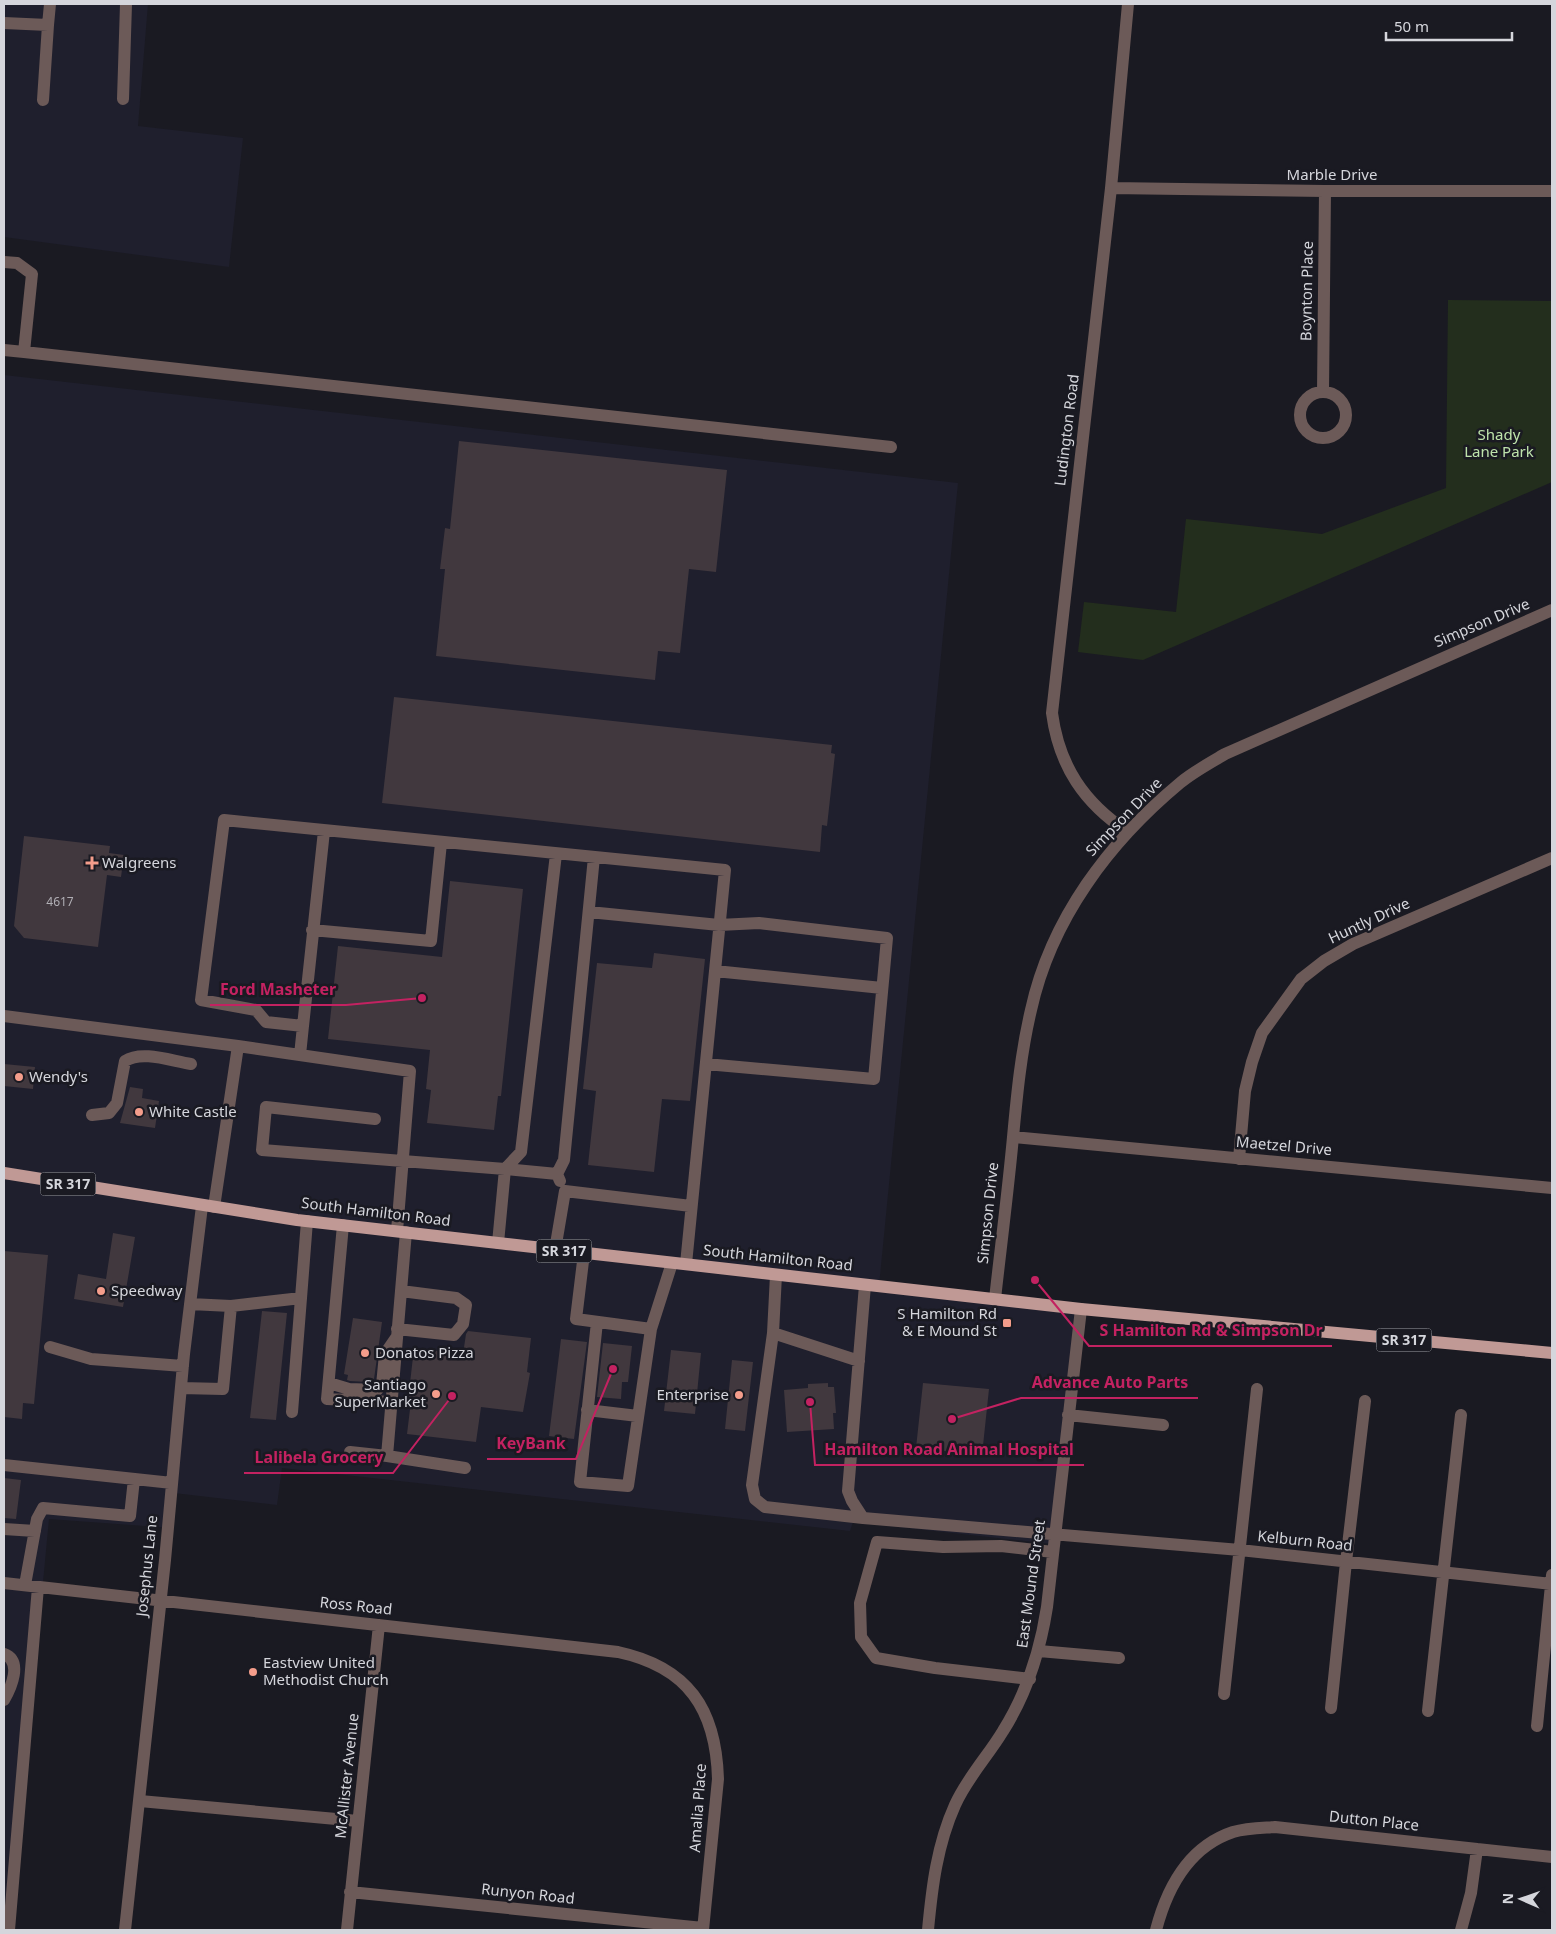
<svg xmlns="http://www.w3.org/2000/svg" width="1556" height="1934" font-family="'Noto Sans',sans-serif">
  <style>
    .built { fill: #1f1f2d }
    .green { fill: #232e1d }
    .building { fill: #41383e }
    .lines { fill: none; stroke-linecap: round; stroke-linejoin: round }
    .minor { stroke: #6c5a58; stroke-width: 12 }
    .major { stroke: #c09995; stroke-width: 12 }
    .poi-dot { fill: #f49d8b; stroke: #1a1a22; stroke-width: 2 }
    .labels { text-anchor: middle; stroke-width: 5; stroke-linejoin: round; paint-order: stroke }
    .number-label { font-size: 12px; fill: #b0aeb4 }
    .shield { fill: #1a1a22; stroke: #9d9ea4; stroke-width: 1 }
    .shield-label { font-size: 14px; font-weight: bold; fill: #d5d6dc }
    .street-label { font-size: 15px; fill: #d5d6dc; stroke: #1a1a22 }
    .park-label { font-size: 15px; fill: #bee3ab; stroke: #1a1a22 }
    .poi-label { font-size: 15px; fill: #d5d6dc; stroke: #1a1a22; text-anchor: start }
    .leader { fill: none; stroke: #c32261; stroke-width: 2 }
    .callout-dot { fill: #c32261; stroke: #1a1a22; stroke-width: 2 }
    .callout-label { font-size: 16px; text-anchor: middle; font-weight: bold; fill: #c32261; stroke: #1a1a22; stroke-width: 5; stroke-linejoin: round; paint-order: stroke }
  </style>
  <rect width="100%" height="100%" fill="#1a1a22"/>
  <path class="built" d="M4,4H148L138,126L243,138L229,267L4,237Z
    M4,375L958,483L879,1286L1080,1309L1053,1544L853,1522L850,1531L282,1468L277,1505L174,1493L172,1528L49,1519L10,1930H4Z"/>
  <path class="green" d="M1448,300L1552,301V482L1143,660L1078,652L1084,602L1176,612L1186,519L1322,534L1446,488Z"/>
  <path class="building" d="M459,441L727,470L716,572L689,569L680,653L658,651L655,680L436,656L445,569H440L445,528L450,529Z
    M394,697L832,745L831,753L835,754L827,826L822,825L820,852L382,803Z
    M24,836L110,846L109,853L124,855L121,877L107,875L98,947L24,938L14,926Z
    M450,881L523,889L501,1096H498L494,1130L427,1123L431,1090L426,1089L430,1050L328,1039L338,946L442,957Z
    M654,953L705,959L690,1101L662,1099L654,1172L588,1165L596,1091L583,1089L597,963L652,968Z
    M4,1064L35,1067L33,1089L4,1086Z
    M130,1087L143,1089L142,1098L159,1101L155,1128L120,1123Z
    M113,1233L135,1237L123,1307L74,1299L78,1274L106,1279Z
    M4,1251L48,1255L34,1404L23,1403L22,1419L4,1417Z
    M262,1311L287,1313L276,1420L250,1418Z
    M353,1318L382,1322L374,1379L369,1378V1382L350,1381L347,1380L348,1375L344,1374Z
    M468,1331L531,1338L527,1372L530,1373L523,1412L481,1407L476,1442L407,1434L411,1401H408L414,1348L463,1354L466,1334Z
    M561,1339L587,1342L574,1439L549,1436Z
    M603,1343L632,1346L628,1382H622L621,1399L597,1397Z
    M671,1350L701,1353L695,1414L664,1411Z
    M732,1360L753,1362L745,1431L725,1429Z
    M828,1383V1387H834L836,1413H833L834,1429L787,1432L784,1390L808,1388V1384Z
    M923,1383L989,1389L982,1455L916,1448Z
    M4,1478L21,1480L16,1519L4,1518Z"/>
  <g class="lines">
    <path class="minor" d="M1128,4L1111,188L1052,713C1059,766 1084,803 1128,832
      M4,23L48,25L50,4
      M123,99L126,4
      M43,100L48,25
      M1111,188L1325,191H1552
      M4,262L17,263L32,274L24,352L4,350
      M24,352L891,447
      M1323,392L1325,191
      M1300 415a23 23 0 1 1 46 0a23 23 0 1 1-46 0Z
      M589,912L719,925L759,923L887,938L874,1079L706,1064
      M312,930L431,941L441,843
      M715,971L882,988
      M4,1016L238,1046L214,1207
      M303,1026L324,831
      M238,1046L410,1071L397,1231
      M300,1055L303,1026L266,1022L256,1010L201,1000L224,820L725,870L686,1264
      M92,1115L109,1113L117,1103L125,1061C142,1050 171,1061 191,1064
      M375,1119L266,1107L262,1150L505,1169L498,1243
      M1013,1137L1552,1188
      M1239,1159L1245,1091L1252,1062L1262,1033L1301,979L1324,961L1353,944L1552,858
      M505,1169L521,1152L556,854
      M505,1169L557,1174L560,1181
      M557,1174L564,1160L594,857
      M343,1225L327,1399L391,1402
      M406,1232L387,1456L465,1468
      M555,1250L565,1191L691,1206
      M584,1253L576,1319L651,1329L672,1263
      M776,1275L773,1333L859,1361
      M865,1285L848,1491L852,1501L863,1518L1240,1550L1552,1584
      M995,1299C1001,1245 1008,1191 1013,1137C1017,1094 1021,1052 1031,1010C1051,919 1109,842 1180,783C1193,772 1210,763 1225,754L1552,610
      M190,1304L231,1306
      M597,1322L580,1482L628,1486L651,1329
      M397,1329L454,1335L463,1324L466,1305L456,1298L401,1291
      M773,1333L752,1485L755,1499L765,1507L863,1518
      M50,1347L91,1359L183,1366
      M329,1383L349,1389L377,1390L382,1385L385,1354L396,1338
      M181,1388L223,1389L231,1306L301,1298L307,1221
      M587,1410L638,1416
      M292,1412L301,1298
      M1068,1415L1163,1425
      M350,1452L387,1456
      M4,1465L172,1483
      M4,1529L35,1531
      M4,1583L618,1652C688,1667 716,1709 718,1779L703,1930
      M25,1585L37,1519L43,1508L130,1516L134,1479
      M1039,1651L1119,1658
      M4,1654C23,1661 11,1688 4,1700
      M1030,1679L935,1668L876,1658L861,1637L860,1603L877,1542L943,1547L1001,1546L1053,1552
      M1224,1694L1257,1389
      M1331,1708L1346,1562L1365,1401
      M1428,1711L1461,1415
      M1537,1726L1552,1575
      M140,1801L358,1821
      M350,1892L703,1928
      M9,1930L38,1587
      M125,1930L165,1560L184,1354L202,1206
      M347,1930L379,1625
      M928,1930C932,1887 937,1845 955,1805C967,1778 988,1756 1003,1731C1027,1693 1040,1652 1047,1607L1081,1309
      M1156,1930C1167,1888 1188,1847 1233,1832C1247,1828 1261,1828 1275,1827L1552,1857
      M1461,1930L1471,1893L1477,1849"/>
    <path class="major" d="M4,1173L297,1220L498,1243L1081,1309L1552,1353"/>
  </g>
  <g class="poi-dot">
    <path d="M89.5 855.5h5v5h5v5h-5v5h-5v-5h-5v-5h5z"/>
    <circle cx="19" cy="1077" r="5"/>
    <circle cx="139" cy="1112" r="5"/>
    <circle cx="101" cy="1291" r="5"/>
    <rect x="1002" y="1318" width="10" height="10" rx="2.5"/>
    <circle cx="365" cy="1353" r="5"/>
    <circle cx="436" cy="1394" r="5"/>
    <circle cx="739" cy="1395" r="5"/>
    <circle cx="253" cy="1672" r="5"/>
  </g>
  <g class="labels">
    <g class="number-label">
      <text x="60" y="906">4617</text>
    </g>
    <g class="shield">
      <rect x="40.5" y="1172.5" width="55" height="23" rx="4"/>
      <rect x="536.5" y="1239.5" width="55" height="23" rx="4"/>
      <rect x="1376.5" y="1328.5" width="55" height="23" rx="4"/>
    </g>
    <g class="shield-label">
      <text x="68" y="1189">SR 317</text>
      <text x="564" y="1256">SR 317</text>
      <text x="1404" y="1345">SR 317</text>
    </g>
    <g class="street-label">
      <text x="1332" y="180">Marble Drive</text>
      <text transform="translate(1307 291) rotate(-89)" y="5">Boynton Place</text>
      <text transform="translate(1067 430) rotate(-83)" y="5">Ludington Road</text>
      <text transform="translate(1482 623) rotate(-23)" y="5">Simpson Drive</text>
      <text transform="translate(1124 817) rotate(-46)" y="5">Simpson Drive</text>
      <text transform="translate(1369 921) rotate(-25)" y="5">Huntly Drive</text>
      <text transform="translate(1284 1146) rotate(5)" y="5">Maetzel Drive</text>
      <text transform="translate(376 1212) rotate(7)" y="5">South Hamilton Road</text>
      <text transform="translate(988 1213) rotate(-84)" y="5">Simpson Drive</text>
      <text transform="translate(778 1258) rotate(6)" y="5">South Hamilton Road</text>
      <text transform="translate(1305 1541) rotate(6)" y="5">Kelburn Road</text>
      <text transform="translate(147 1566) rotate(-84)" y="5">Josephus Lane</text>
      <text transform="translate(1031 1584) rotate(-82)" y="5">East Mound Street</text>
      <text transform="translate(356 1606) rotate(6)" y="5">Ross Road</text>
      <text transform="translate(347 1776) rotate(-84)" y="5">McAllister Avenue</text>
      <text transform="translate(698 1808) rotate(-86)" y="5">Amalia Place</text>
      <text transform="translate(1374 1821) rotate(6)" y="5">Dutton Place</text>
      <text transform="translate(528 1894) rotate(6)" y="5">Runyon Road</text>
    </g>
    <g class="park-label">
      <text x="1499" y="440">Shady<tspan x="1499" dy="17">Lane Park</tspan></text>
    </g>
    <g class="poi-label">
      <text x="102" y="868">Walgreens</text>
      <text x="29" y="1082">Wendy's</text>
      <text x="149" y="1117">White Castle</text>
      <text x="111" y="1296">Speedway</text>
      <text x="997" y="1319" text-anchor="end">S Hamilton Rd<tspan x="997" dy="17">&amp; E Mound St</tspan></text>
      <text x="375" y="1358">Donatos Pizza</text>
      <text x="426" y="1390" text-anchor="end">Santiago<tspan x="426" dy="17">SuperMarket</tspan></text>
      <text x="729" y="1400" text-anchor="end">Enterprise</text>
      <text x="263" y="1668">Eastview United<tspan x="263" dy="17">Methodist Church</tspan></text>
    </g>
  </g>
  <path class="leader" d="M422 998L346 1005H210M1035 1280L1089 1346H1332M952 1419L1021 1398H1198M613 1369L576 1459H487M810 1402L815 1465H1084M452 1396L393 1473H244"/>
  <g class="callout-dot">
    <circle cx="422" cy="998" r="5"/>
    <circle cx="1035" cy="1280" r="5"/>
    <circle cx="952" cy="1419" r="5"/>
    <circle cx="613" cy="1369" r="5"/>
    <circle cx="810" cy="1402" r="5"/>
    <circle cx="452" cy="1396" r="5"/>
  </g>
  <g class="callout-label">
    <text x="278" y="995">Ford Masheter</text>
    <text x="1211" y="1336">S Hamilton Rd &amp; Simpson Dr</text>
    <text x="1110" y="1388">Advance Auto Parts</text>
    <text x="531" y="1449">KeyBank</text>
    <text x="949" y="1455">Hamilton Road Animal Hospital</text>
    <text x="319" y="1463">Lalibela Grocery</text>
  </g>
  <rect width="1556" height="1934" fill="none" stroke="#d5d6dc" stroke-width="10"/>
  <g transform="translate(1521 1899) rotate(272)" stroke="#1a1a22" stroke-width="4" paint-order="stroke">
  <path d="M0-4L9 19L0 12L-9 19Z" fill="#d5d6dc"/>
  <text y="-8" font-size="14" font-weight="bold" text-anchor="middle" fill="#d5d6dc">N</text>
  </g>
  <path d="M1386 32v8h126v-8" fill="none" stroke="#d5d6dc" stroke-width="2.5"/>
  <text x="1394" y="32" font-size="15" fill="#d5d6dc" stroke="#1a1a22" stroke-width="4" paint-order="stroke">50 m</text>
</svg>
